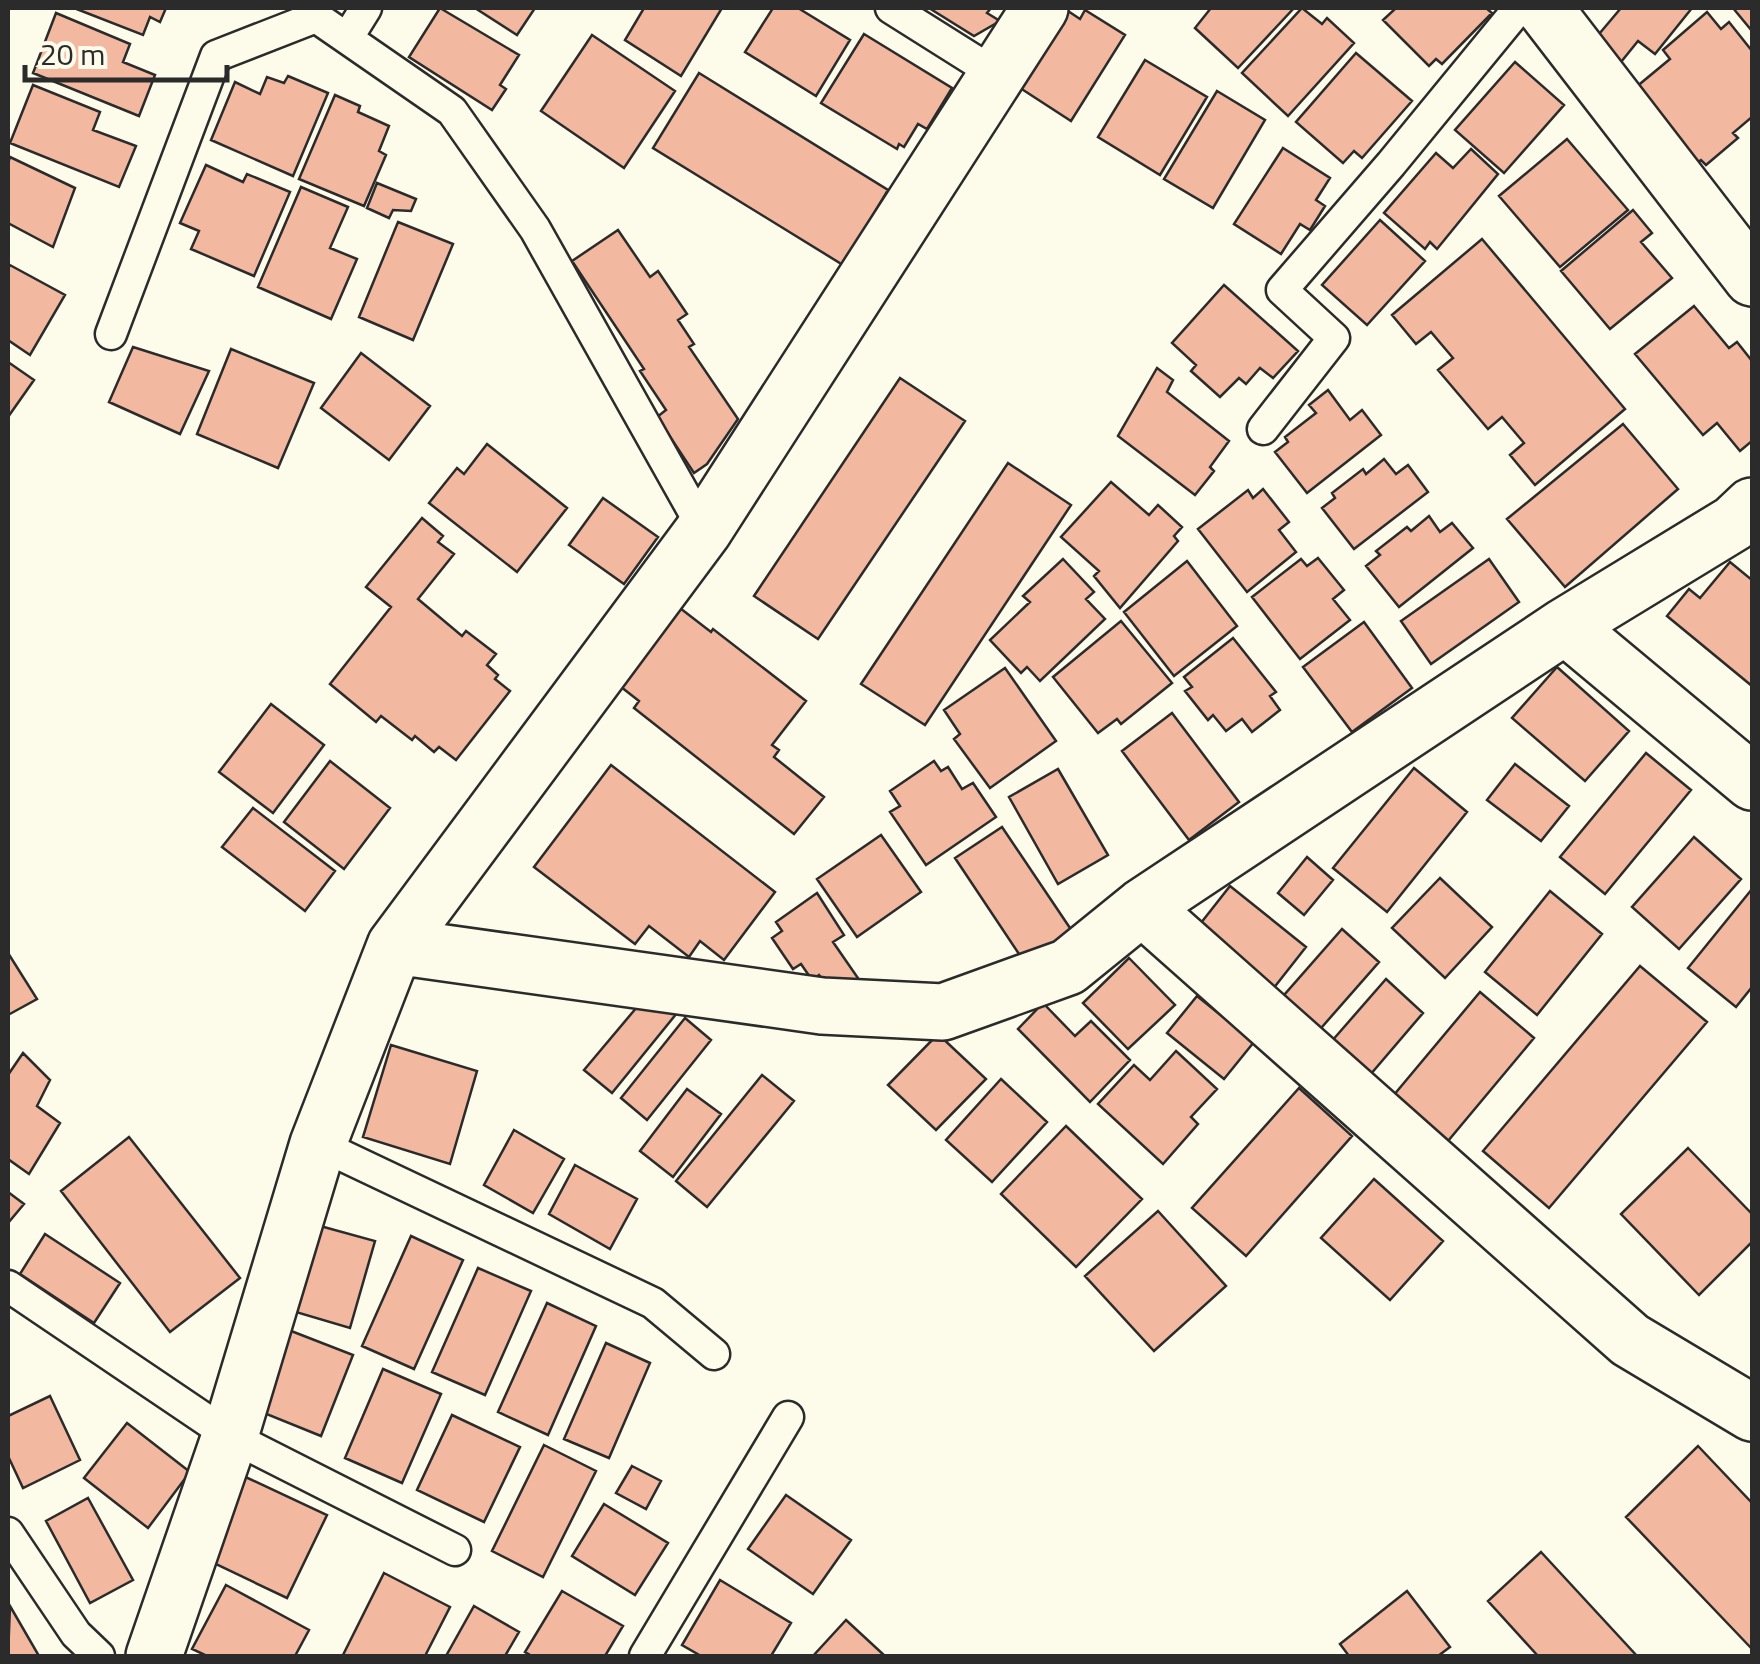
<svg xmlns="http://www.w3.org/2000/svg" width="1760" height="1664" font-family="'Titillium Web',sans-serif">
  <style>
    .building { fill: #f2b8a0; stroke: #2b2b2b; stroke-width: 2.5 }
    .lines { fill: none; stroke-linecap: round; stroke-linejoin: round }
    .service-casing { stroke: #2b2b2b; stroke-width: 35 }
    .minor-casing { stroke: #2b2b2b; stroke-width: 60 }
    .service { stroke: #fdfbea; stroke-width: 30 }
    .minor { stroke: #fdfbea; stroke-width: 55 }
  </style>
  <rect width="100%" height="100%" fill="#fdfbea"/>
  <path class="building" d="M74,8H166L160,22L150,17L143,35Z
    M440,8L519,55L500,85L506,89L492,110L409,57Z
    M475,8H535L517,35Z
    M644,8H722L681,76L625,40Z
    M773,8H798L850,40L816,96L745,52Z
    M929,8H991L987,13L1000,21L974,36Z
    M1211,8H1294L1238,68L1195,28Z
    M1302,8L1322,24L1327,18L1354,43L1288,116L1242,73Z
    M1396,8H1486L1492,13L1442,64L1436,59L1429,66L1383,20Z
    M1621,8H1692L1655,54L1638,41L1621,62L1594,40Z
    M1733,8H1752V31Z
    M1065,9L1080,19L1085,10L1125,35L1071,121L1017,86Z
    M1707,12L1721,29L1729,22L1752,51V117L1733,133L1738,138L1706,165L1701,160L1698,162L1635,88L1670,59L1663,50Z
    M56,13L130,44L123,62L155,75L139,116L33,73Z
    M864,34L952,88L927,129L918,124L904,147L899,144L897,149L821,103Z
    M592,35L675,91L624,168L541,111Z
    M1356,53L1412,101L1362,158L1354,151L1343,163L1296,122Z
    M1145,60L1207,97L1160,175L1098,137Z
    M1515,62L1564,105L1504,173L1455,130Z
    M699,73L888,190L843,265L653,148Z
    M288,76L328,93L293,176L211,140L235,82L260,94L267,77L284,83Z
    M33,85L100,112L93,130L136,146L119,187L10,143Z
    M1217,91L1265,120L1213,208L1164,179Z
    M335,95L360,106L358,112L389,126L379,151L386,155L364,206L299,179Z
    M1567,139L1628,210L1560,267L1499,196Z
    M1283,148L1330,178L1316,200L1325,206L1310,230L1300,224L1281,254L1234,224Z
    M1471,149L1498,174L1437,249L1430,242L1425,249L1384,213L1436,153L1453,168Z
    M10,157L75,188L53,247L8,223V163Z
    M206,165L243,182L247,174L290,192L254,276L191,249L199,231L180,223Z
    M377,183L416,199L411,211L393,210L389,218L367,208Z
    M301,187L348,207L330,248L357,259L331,319L258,287Z
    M1633,210L1652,233L1641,242L1672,278L1610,329L1561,271Z
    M1380,220L1425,261L1367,325L1322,285Z
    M398,222L453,244L413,340L359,317Z
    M618,230L650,277L658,271L687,314L678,320L694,344L689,347L738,419L707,464L694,473L657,417L666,410L640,371L644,369L572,261Z
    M1482,239L1625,409L1535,485L1510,455L1524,443L1502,417L1488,429L1438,370L1453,358L1431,332L1416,344L1392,315Z
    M8,264L65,295L30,355L8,340Z
    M1224,285L1298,351L1273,378L1260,368L1246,384L1239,378L1220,397L1191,371L1196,365L1172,343Z
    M1694,306L1729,348L1737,342L1752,361V441L1740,451L1717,423L1703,435L1635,354Z
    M133,347L209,371L180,434L109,402Z
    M231,349L314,383L278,468L197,434Z
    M361,353L430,406L389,460L321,408Z
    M8,362L34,380L8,417Z
    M1157,368L1173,380L1167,392L1229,441L1210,467L1214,471L1195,495L1118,436Z
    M900,378L965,421L818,639L754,596Z
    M1328,390L1350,420L1362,410L1381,435L1307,493L1275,452L1288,442L1285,437L1316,413L1309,405Z
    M1623,424L1678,489L1565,587L1507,519Z
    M487,444L567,508L517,572L429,503L457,468L464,474Z
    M1384,459L1396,474L1408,465L1428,492L1354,549L1322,508L1335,498L1332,493L1363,469L1366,474Z
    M1008,463L1071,505L925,725L861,684Z
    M1111,482L1149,515L1158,505L1182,527L1174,536L1178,541L1120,608L1094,576L1099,571L1061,537Z
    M1263,489L1289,522L1279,530L1296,552L1247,592L1198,529L1248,490L1253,498Z
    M603,498L658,537L624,584L569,545Z
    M1429,516L1440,532L1452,523L1473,548L1399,607L1366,566L1380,555L1376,551L1407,527L1411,531Z
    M422,518L443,536L438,542L454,554L418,599L462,636L466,631L496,654L487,665L498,675L495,679L510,691L456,760L439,747L434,752L415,736L412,740L381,716L376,722L330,684L391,607L366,587Z
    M1318,558L1344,590L1333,599L1350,620L1300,659L1252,597L1301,559L1307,566Z
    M1063,559L1094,592L1086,599L1105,619L1040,681L1027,667L1021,673L990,640L1030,602L1023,596Z
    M1489,559L1519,602L1431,664L1401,621Z
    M1187,561L1237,626L1174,676L1124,612Z
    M1730,562L1752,580V686L1667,616L1689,589L1700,598Z
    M676,605L711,632L713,629L806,701L772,745L779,750L774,757L824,797L794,834L634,708L639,701L616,683Z
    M1121,621L1172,683L1121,724L1117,719L1098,733L1053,677Z
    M1364,622L1412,688L1352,732L1303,667Z
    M1233,638L1276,692L1270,696L1280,710L1252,732L1242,719L1226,731L1213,715L1208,720L1185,691L1192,687L1184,677Z
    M1557,667L1629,731L1585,781L1512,718Z
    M1005,668L1056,741L990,788L954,739L960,734L944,710Z
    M271,704L324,745L273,813L219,772Z
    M1172,713L1239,802L1189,840L1122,751Z
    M1646,753L1691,790L1605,894L1560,857Z
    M330,761L390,808L344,869L284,822Z
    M934,761L941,771L948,767L962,789L973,783L996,817L926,865L890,812L900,806L890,791Z
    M1515,764L1569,806L1541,841L1487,800Z
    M611,765L775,892L724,960L700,941L689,957L649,926L635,944L534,867Z
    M1414,768L1467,812L1387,912L1333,868Z
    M1058,769L1108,855L1058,884L1009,797Z
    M253,808L335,871L305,911L222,847Z
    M1002,827L1072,931L1025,963L955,858Z
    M881,835L921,892L857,937L817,879Z
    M1694,837L1741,879L1679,949L1632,907Z
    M1307,857L1333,880L1304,915L1278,893Z
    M1440,878L1492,927L1445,978L1392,928Z
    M1230,886L1306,947L1269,994L1193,933Z
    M1752,889V987L1736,1007L1688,968Z
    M1550,891L1602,934L1537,1015L1485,972Z
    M817,893L844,935L833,942L860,981L824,982L819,975L812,980L801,964L793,969L772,938L782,931L776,922Z
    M1342,929L1379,962L1315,1035L1278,1002Z
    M8,953L37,999L8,1015Z
    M1129,958L1175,1005L1128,1049L1083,1003Z
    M1640,966L1707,1022L1549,1208L1483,1151Z
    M1386,979L1423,1013L1370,1075L1331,1042Z
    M1480,992L1534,1038L1448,1141L1393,1096Z
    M1197,996L1254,1042L1224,1079L1167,1033Z
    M1043,1003L1075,1036L1091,1021L1130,1060L1090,1102L1018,1029Z
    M637,1007L677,1013L612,1093L584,1070Z
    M685,1018L711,1040L647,1120L621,1098Z
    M938,1034L986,1079L936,1130L888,1085Z
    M391,1045L477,1071L450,1164L363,1137Z
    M1176,1051L1217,1089L1191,1117L1198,1124L1163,1164L1098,1104L1134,1065L1150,1080Z
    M23,1053L50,1080L37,1106L60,1123L29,1174L8,1159V1075Z
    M762,1075L794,1101L707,1207L676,1181Z
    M1001,1079L1047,1122L992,1182L946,1140Z
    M1299,1088L1352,1136L1246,1256L1192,1208Z
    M687,1089L721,1114L673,1177L640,1151Z
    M1066,1126L1142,1199L1076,1267L1001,1194Z
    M514,1130L564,1159L533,1213L484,1185Z
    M129,1137L240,1278L170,1332L61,1191Z
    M1688,1148L1752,1214V1242L1699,1295L1621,1214Z
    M575,1165L637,1199L610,1249L549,1214Z
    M1374,1179L1443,1241L1390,1300L1321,1238Z
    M8,1192L24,1204L8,1223Z
    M1158,1211L1226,1286L1154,1351L1085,1276Z
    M313,1224L375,1241L350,1328L289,1310Z
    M45,1234L120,1283L94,1323L20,1274Z
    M411,1236L463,1260L414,1369L362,1346Z
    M478,1268L531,1291L485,1395L432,1372Z
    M547,1303L596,1326L548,1435L498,1412Z
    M286,1329L353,1355L321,1436L254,1409Z
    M606,1343L650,1363L609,1458L564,1439Z
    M383,1369L441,1394L402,1483L345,1458Z
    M50,1396L80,1460L23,1488L8,1456V1416Z
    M452,1415L520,1447L484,1522L417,1490Z
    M127,1423L190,1472L148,1528L84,1478Z
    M544,1445L596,1471L543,1577L492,1551Z
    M1698,1446L1752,1503V1649L1626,1517Z
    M632,1466L661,1481L646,1509L616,1493Z
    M239,1474L327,1515L287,1598L201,1557Z
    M786,1495L851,1540L813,1594L748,1549Z
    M88,1498L133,1580L90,1603L46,1521Z
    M604,1504L668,1543L635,1595L572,1556Z
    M1541,1552L1637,1656H1538L1488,1601Z
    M384,1573L450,1607L425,1656L343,1655Z
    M720,1580L791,1623L771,1656H701L682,1645Z
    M226,1585L309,1630L295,1656H207L192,1649Z
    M562,1591L623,1626L605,1656H532L525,1652Z
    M1407,1591L1450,1647L1438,1656H1349L1340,1644Z
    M10,1606L39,1656H8Z
    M474,1606L519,1632L505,1656H446Z
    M846,1620L885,1656H813Z"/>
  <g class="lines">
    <defs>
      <path id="service" d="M891,8L999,76
        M348,37L366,8
        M111,334L216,56L316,17L452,111L535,229L704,530
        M1263,429L1334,338L1282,290L1391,164L1519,8
        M318,1144L653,1303L714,1354
        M8,1286L230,1436L455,1550
        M8,1533L76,1634L99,1656
        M645,1656L788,1417"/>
      <path id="minor" d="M1544,8L1752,278
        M1565,626L1752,782
        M1142,907L1630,1340L1752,1413
        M395,946L822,1006L943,1012L1068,967L1142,907L1565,626L1734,523L1752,506
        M154,1656L230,1436L318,1144L395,946L704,530L1040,8"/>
    </defs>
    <use href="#service" class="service-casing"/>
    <use href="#minor" class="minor-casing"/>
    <use href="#service" class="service"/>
    <use href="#minor" class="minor"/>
  </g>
  <rect width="1760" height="1664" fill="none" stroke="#2b2b2b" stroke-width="20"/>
  <path d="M25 65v15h202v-15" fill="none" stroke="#2b2b2b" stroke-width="5"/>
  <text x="40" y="65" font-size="30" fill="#2b2b2b" stroke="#fdfbea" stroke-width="8" paint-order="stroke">20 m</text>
</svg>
